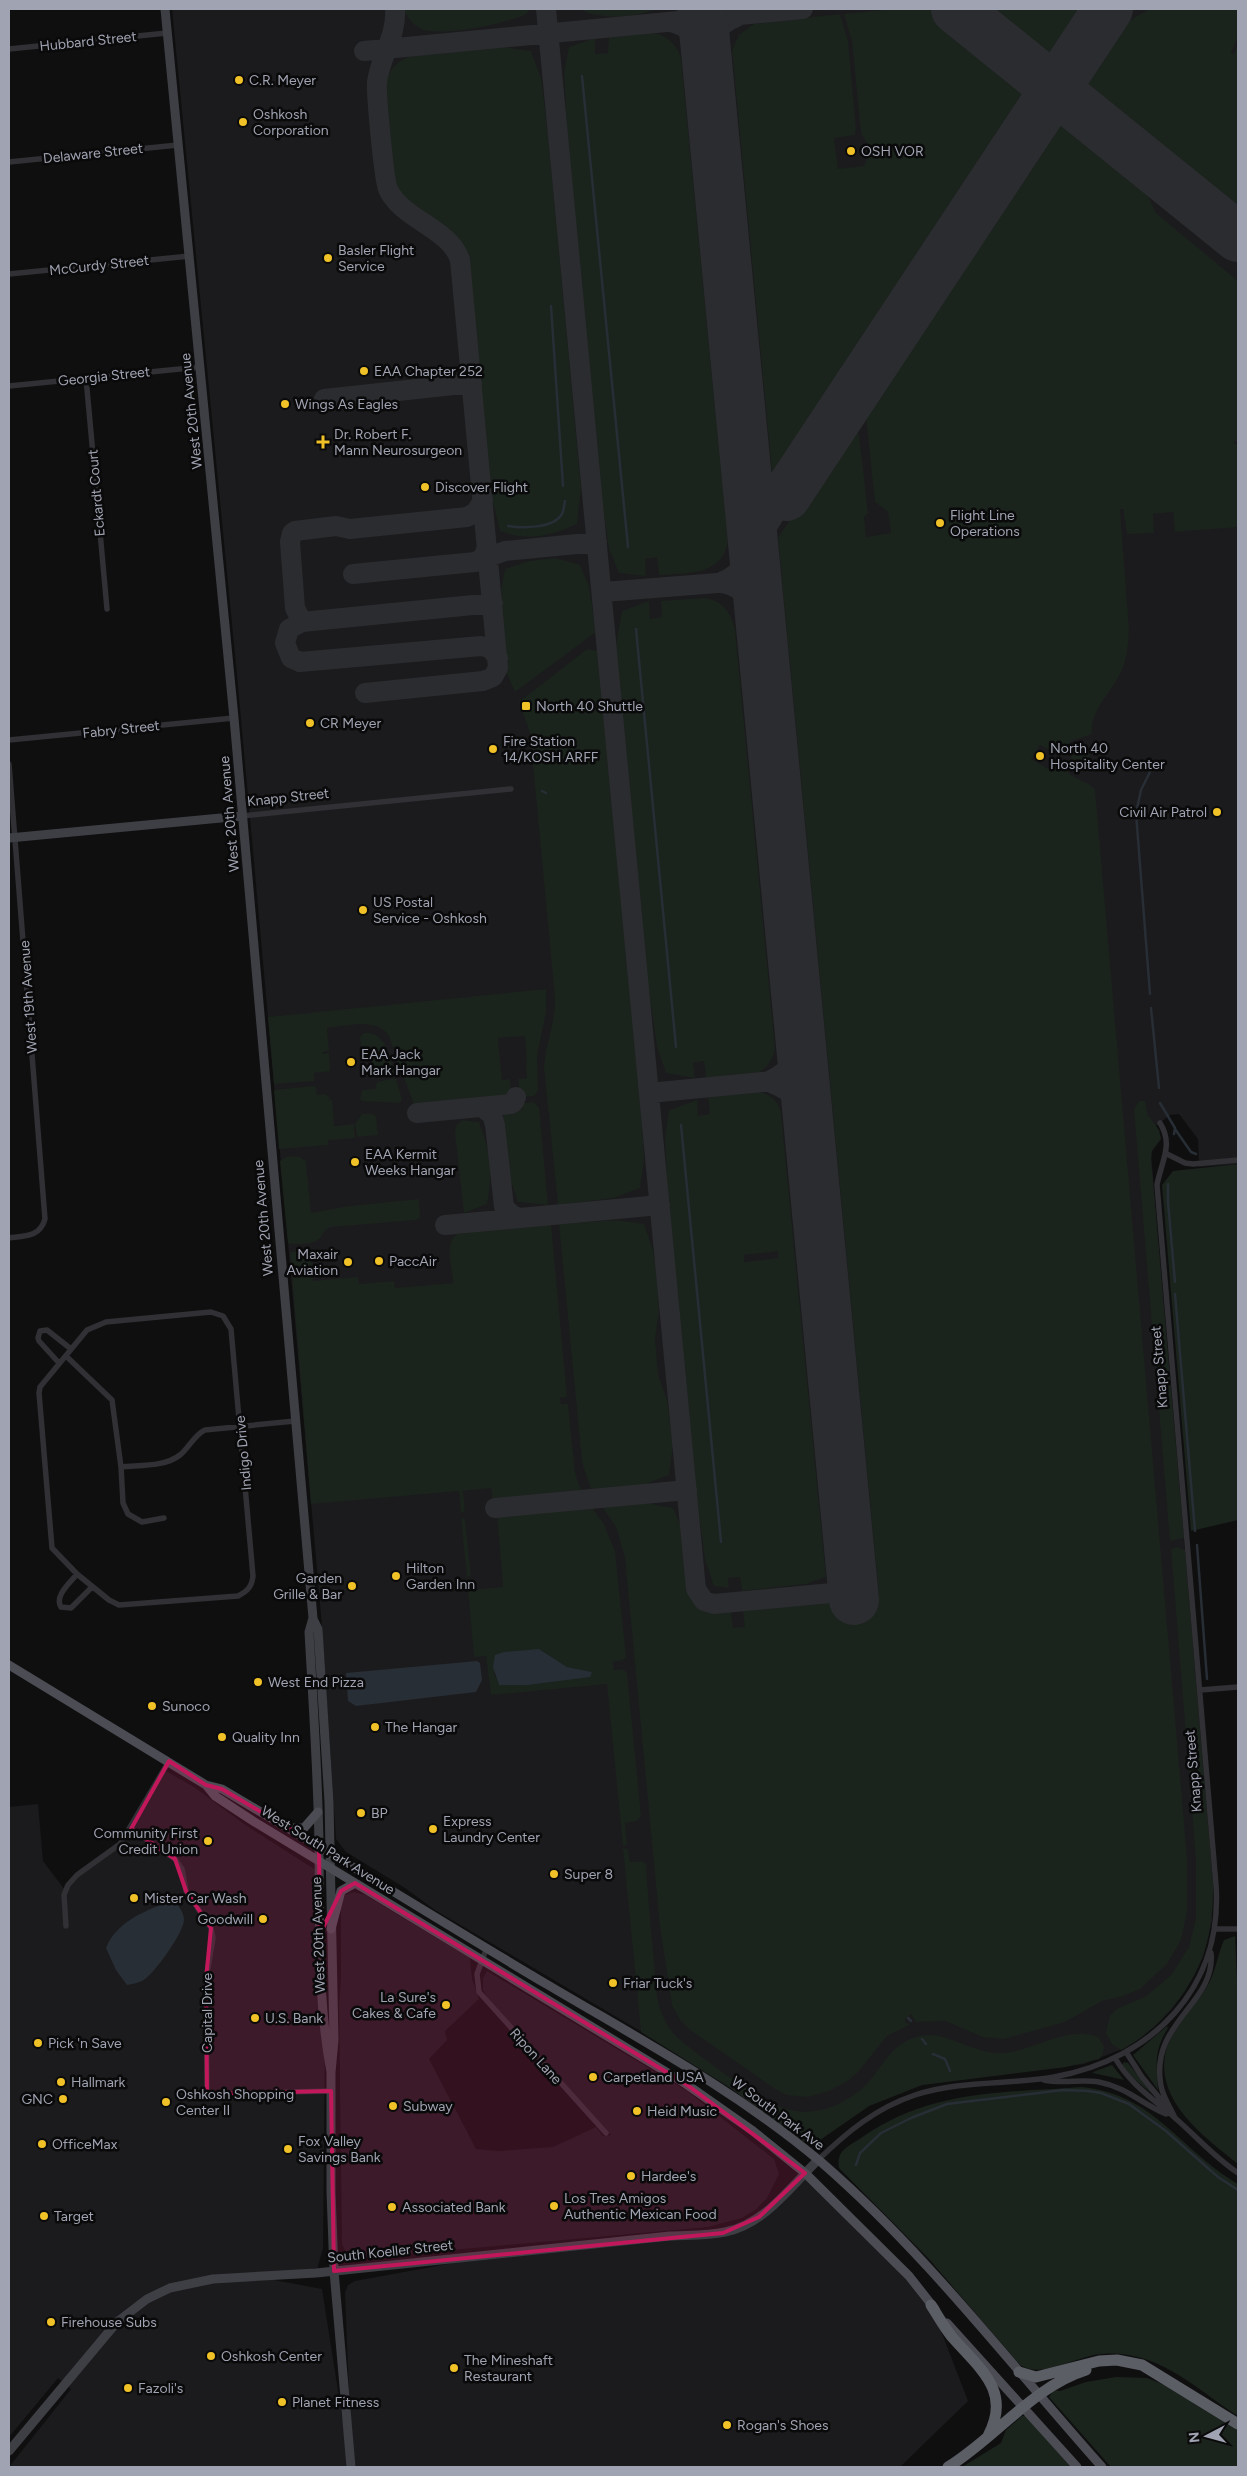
<svg xmlns="http://www.w3.org/2000/svg" width="1247" height="2476" font-family="Figtree,sans-serif">
  <style>
    .built { fill: #1b1b1d }
    .green { fill: #1b231d; fill-rule: evenodd }
    .water { fill: #282e35 }
    .lines { fill: none; stroke-linecap: round; stroke-linejoin: round }
    .stream { stroke: #282e35; stroke-width: 2.5 }
    .taxiway { stroke: #2b2c2f; stroke-width: 20 }
    .runway { stroke: #2b2c2f; stroke-width: 50 }
    .street { stroke: #303035; stroke-width: 5.5 }
    .secondary { stroke: #3e3f45; stroke-width: 9 }
    .primary { stroke: #4c4d54; stroke-width: 9 }
    .highway { stroke: #5c5e66; stroke-width: 11 }
    .marked { fill: #c2185b; fill-opacity: 0.2; stroke: #c2185b; stroke-width: 4; stroke-linejoin: round }
    .poi-dot { fill: #f0c227; stroke: #0a0a0b; stroke-width: 2 }
    .labels { text-anchor: middle; stroke-width: 5; stroke-linejoin: round; paint-order: stroke }
    .street-label { font-size: 14px; fill: #a0a3b1; stroke: #0a0a0b }
    .poi-label { font-size: 14px; fill: #a0a3b1; stroke: #0a0a0b; text-anchor: start }
  </style>
  <rect width="100%" height="100%" fill="#0f0f10"/>
  <path class="built" d="M172,9H1238V1164L1199,1167L1198,1139L1179,1114L1170,1115L1156,1126L1161,1139L1151,1153L1213,1883L1212,1921L1203,1957L1186,1989L1172,2009L1153,2028L1125,2048L1084,2064L922,2085L869,2106L820,2140L809,2143L803,2141L732,2089L686,2058L435,1910L405,1888L346,1852L336,1839L322,1626L268,1017L237,675Z
    M164,1770L194,1787L244,1824L319,1872L325,2040L323,2248L316,2273L258,2277L322,2289L350,2467H9L71,2389L58,2378L9,2437V1807L38,1804L43,1861L65,1890L72,1880L112,1852Z
    M354,1892L365,1895L470,1958L472,1979L479,1999L445,2031L447,2040L429,2059L476,2149L498,2151L553,2147L596,2127L603,2136L611,2135L487,1997L483,1990V1978L487,1971L687,2091L774,2159L779,2174L767,2198L755,2210L742,2218L708,2227L362,2258L348,2256L342,2244L339,2005L341,1978V1908L345,1895Z
    M805,2173L931,2305L968,2401L901,2466L352,2467L345,2293L348,2285L355,2281L508,2253L593,2247L746,2225Z"/>
  <path class="green" d="M404,9H529L527,14C503,24 455,34 429,31C417,30 407,19 404,9Z
    M579,9H656C634,18 600,20 579,9Z
    M897,9H929L1033,92L773,483L732,50L739,35L754,24L840,14L848,41L856,129L855,135L834,138L838,169L864,166L870,149L861,133L852,41L844,14Z
    M987,9H1088C1078,23 1065,55 1046,57L987,12Z
    M1151,9H1238V36L1231,53L1234,54L1238,44V214L1084,89C1081,77 1088,70 1094,61C1110,37 1125,20 1151,9Z
    M648,32C664,33 676,42 681,58L728,541C723,576 687,573 659,575L657,557L645,559L646,576L619,573L609,549L600,488L567,134L564,73L569,47L595,38V54L608,53L609,35Z
    M503,47L531,51L541,78L548,134L581,488L577,524C551,536 527,542 500,531L486,474L465,257L457,244L404,201L395,183C392,160 381,94 388,77C391,67 400,60 410,56Z
    M1068,122L1142,182L1156,213L1238,281V441H1234V444H1238V527L1175,532L1173,512L1153,514L1154,533L1127,534L1123,509H1120L1129,630C1128,646 1127,662 1119,676C1109,695 1090,711 1092,734L1071,741L1062,756L1040,745L1031,759L1048,769L1053,762C1060,765 1064,770 1070,774C1078,781 1089,782 1095,789L1187,1857V1912L1181,1940L1167,1964L1140,1989L1123,1996L1102,2001L1065,2022L1004,2039L983,2037L945,2021L916,2022L911,2014L905,2019L906,2023L911,2024L887,2036L858,2072L848,2081L829,2091L808,2097L787,2095L775,2089L690,2030L680,2020L672,2005L660,1927L625,1558L616,1527L601,1505L646,1503L673,1508L683,1531L688,1590C696,1611 711,1614 731,1611L733,1628L745,1627L743,1611L879,1596L778,538L854,424L859,435L868,513L864,517L866,537L891,533L888,512L875,502L865,408L1052,129L1055,124Z
    M555,558L580,565L589,586L596,632L515,692L504,667L500,596L505,569L529,561Z
    M704,598C723,600 731,613 735,629L775,1048C770,1083 734,1076 706,1078L704,1061L693,1063L695,1078L666,1073L657,1047L648,985L616,644L622,611L649,601L650,619L662,617L661,601Z
    M587,649L597,651L641,1098L644,1160L640,1188L614,1198L558,1205L544,1067C545,1044 556,1022 555,998L530,733L519,702Z
    M1082,747L1089,752L1091,771C1083,774 1078,770 1072,764L1071,756L1074,750Z
    M546,989V1012L537,1056L538,1091L534,1096L523,1097L520,1093L518,1079L527,1078L526,1064L527,1061L525,1037L523,1036L498,1038L502,1080L510,1079L511,1094L509,1098L414,1105L388,1034C374,1018 346,1026 327,1028L329,1051L322,1052L323,1054L329,1053L330,1071L314,1073V1081L274,1084L268,1017Z
    M364,1033C387,1030 390,1061 395,1077H388L384,1073L377,1075L373,1073L371,1047L361,1046L360,1037Z
    M392,1079H396L402,1099L400,1103L362,1101L360,1099L362,1090L375,1089L377,1082Z
    M314,1086L316,1087L317,1095L325,1094L330,1098L328,1101L332,1099L334,1126L354,1124L355,1138L328,1140V1145L279,1149L274,1090Z
    M754,1091C769,1093 778,1099 781,1113L826,1577L806,1584L742,1591L740,1577L728,1578L729,1588L714,1586L705,1560L697,1500L688,1414L668,1197L665,1138L669,1110L697,1100L698,1116L710,1114L708,1097ZM778,1251V1258L744,1262V1255Z
    M1139,1101H1145L1148,1115L1159,1130L1161,1139L1152,1150L1151,1160L1184,1538L1170,1541L1134,1109Z
    M533,1102L539,1107L548,1205L518,1202L509,1176L503,1111L523,1109V1103Z
    M362,1114H372L376,1116L378,1135L357,1137L355,1124Z
    M462,1120L479,1122C491,1153 493,1172 487,1204L464,1213L455,1134L456,1126Z
    M298,1156L306,1161L311,1213L349,1206L419,1199L420,1218L416,1220L332,1227C325,1229 324,1233 320,1238C314,1245 295,1245 288,1243L280,1161L286,1157Z
    M1238,1164V1520L1191,1531L1162,1185L1173,1171Z
    M616,1220L644,1224L653,1250L658,1280L659,1311L655,1338L658,1374L667,1400L673,1444L669,1475L646,1484L592,1492L582,1462L559,1224Z
    M551,1224L567,1397L560,1398L561,1404H568L575,1473L582,1493L493,1503L491,1488L463,1491L465,1511L461,1513L459,1491L311,1504L290,1252L310,1250L313,1281L358,1277L359,1284L394,1281L395,1288L453,1283C453,1269 443,1244 457,1234Z
    M590,1505L604,1524L615,1551L626,1657L623,1660L613,1662L614,1670L623,1669L627,1673L641,1816L637,1821L625,1823L627,1845L623,1846L607,1684L491,1695L486,1656L474,1657L467,1578L471,1579L472,1590L503,1587L497,1513ZM539,1649L567,1667L592,1672L551,1682L499,1685L494,1673Z
    M461,1518L465,1519L471,1576L467,1577Z
    M1177,1547L1185,1550L1213,1883C1214,1939 1201,1979 1161,2020C1150,2031 1135,2043 1121,2050L1112,2044L1106,2033L1110,2015L1118,2008L1145,1997L1171,1975L1189,1947L1196,1918V1860L1171,1549Z
    M623,1848L628,1849L630,1862L642,1861L646,1864C648,1897 651,1930 654,1962C656,1979 655,1998 662,2014C666,2023 672,2033 679,2039C698,2055 761,2102 783,2108C799,2113 815,2113 831,2107C845,2102 860,2092 871,2079C886,2060 894,2042 920,2036C949,2029 974,2058 1011,2052C1039,2047 1070,2026 1098,2037L1104,2046L1103,2054L1099,2059L1066,2067L922,2085L869,2106L820,2140L809,2143L803,2141L732,2089L641,2032Z
    M1235,1936L1238,2001V2164C1200,2134 1146,2094 1170,2039C1178,2020 1199,2002 1209,1983C1216,1970 1218,1953 1224,1940Z
    M1167,2026L1168,2028C1153,2052 1157,2064 1158,2090L1133,2055Z
    M1124,2062L1128,2063L1155,2096L1129,2075L1122,2065Z
    M1112,2065L1124,2080L1093,2073V2072Z
    M1081,2087C1153,2093 1180,2150 1238,2184V2416C1203,2394 1170,2361 1128,2355C1115,2353 1102,2353 1090,2356C1067,2361 1042,2378 1020,2365L929,2259L839,2168C836,2150 848,2147 861,2138C929,2090 1000,2093 1081,2087Z
    M1116,2377L1147,2378L1165,2385L1238,2429V2467H1111L1049,2397L1054,2390L1060,2391L1086,2382Z
    M1022,2416H1026L1072,2467H962L1001,2443L1006,2430Z"/>
  <path class="water" d="M539,1649L567,1667L592,1672L590,1677L527,1685H499L493,1667L495,1655L504,1652Z
    M477,1661L480,1663L482,1680L476,1692L356,1706L348,1701L346,1673Z
    M166,1903L178,1905C181,1910 184,1914 184,1920C184,1932 154,1975 142,1981C138,1983 132,1984 127,1985L116,1970L106,1948C115,1924 143,1911 166,1903Z"/>
  <g class="lines">
    <path class="stream" d="M582,76L628,547
      M551,306L563,486
      M508,526C522,528 553,529 562,514C564,510 564,505 565,501
      M636,629L676,1047
      M542,791L546,793
      M1150,994L1136,813L1141,790L1153,766
      M1151,1008L1159,1088
      M1160,1103L1175,1128L1174,1134
      M681,1125L721,1542
      M1175,1129L1191,1152L1196,1154
      M1168,1184V1202L1175,1282
      M1175,1294L1195,1531
      M1197,1545L1207,1679
      M908,2018L911,2021
      M922,2039L926,2044
      M933,2054L945,2059L950,2071
      M856,2165L860,2153L881,2133L911,2118L947,2104L1063,2090L1088,2091L1101,2093L1129,2104L1166,2131L1218,2177L1238,2190"/>
    <path class="taxiway" d="M546,9L696,1589L704,1601L714,1604L853,1591
      M971,9L972,16L984,31
      M1100,21L1110,9
      M670,22C692,26 700,42 707,61C710,40 716,25 737,17
      M364,51L803,9
      M324,399L472,383
      M753,550L786,496
      M489,557L505,551L597,542
      M353,574L475,562L483,558L487,547
      M721,582C747,572 751,552 751,527
      M722,583C745,587 754,605 760,625
      M603,592L756,580
      M493,603L302,622L289,629L285,643L291,658L300,662L481,646L490,648L498,658
      M302,622L295,608L290,542L292,533L295,531L336,526L350,529L467,517L476,512L483,500
      M365,693L483,681L493,677L498,668L460,260C451,229 401,219 388,189C384,180 376,94 377,82C380,57 397,36 395,9
      M769,1081C801,1067 797,1047 798,1017
      M769,1082C802,1095 804,1105 810,1138
      M649,1093L804,1078
      M482,1107L492,1115L495,1125L504,1207L512,1215L519,1218
      M417,1113L511,1104L514,1102L516,1097
      M445,1225L660,1205
      M495,1508L687,1490"/>
    <path class="runway" d="M702,9L854,1600
      M956,9L1238,237
      M786,496L1108,9"/>
    <path class="street" d="M9,49L167,33
      M9,162L178,145
      M9,274L190,256
      M86,378L107,609
      M9,386L200,367
      M9,740L234,718
      M9,764L45,1219C40,1237 25,1236 9,1238
      M242,816L511,789
      M1167,1154L1185,1163L1193,1164L1238,1160
      M211,1312L223,1316L231,1329L253,1576C252,1586 248,1591 238,1596L119,1605L109,1600L77,1574L52,1548L39,1393L40,1387L87,1330L106,1322Z
      M66,1356L112,1400L121,1467L123,1503L128,1514L142,1522L164,1518
      M59,1363L39,1341L38,1338L40,1331L47,1330L71,1349
      M121,1467C139,1465 165,1467 180,1455C189,1448 194,1435 205,1430L295,1421
      M77,1574C70,1583 54,1596 61,1607L71,1608L92,1587
      M1200,1690L1238,1687
      M131,1829L175,1859L182,1869L186,1891L211,1928L213,1938L206,1979L207,2094L331,2091
      M66,1926L64,1895L68,1885L77,1875L120,1844L169,1761
      M1215,1929H1238
      M487,1947L477,1974L479,1992L606,2133
      M1126,2052L1142,2077L1166,2106
      M1115,2058C1130,2084 1152,2098 1174,2117C1196,2136 1214,2157 1238,2173
      M1044,2080C1062,2084 1081,2079 1099,2082C1129,2088 1141,2104 1166,2114
      M1175,2118C1170,2107 1163,2097 1161,2086C1149,2022 1216,2004 1211,1953
      M818,2160C847,2132 876,2108 915,2095C960,2080 1008,2085 1054,2077C1153,2059 1223,1988 1216,1885L1157,1185C1161,1162 1174,1145 1160,1123"/>
    <path class="secondary" d="M165,9L234,718L313,1618L309,1632C313,1703 318,1774 319,1845C320,1920 317,1998 331,2072
      M9,838L242,816
      M313,1619L318,1629L329,1802L334,2040L331,2072V2192L334,2271L351,2467
      M9,2451L117,2322L147,2299L170,2288L213,2279L316,2273L670,2236C688,2235 707,2236 725,2232C765,2224 790,2187 818,2160"/>
    <path class="primary" d="M9,1665L206,1785L222,1789L286,1827C374,1879 460,1933 548,1985C641,2040 737,2091 821,2162C926,2253 1010,2364 1102,2467
      M206,1785L215,1796L253,1821L686,2084L753,2131L805,2173L909,2276L935,2309
      M291,1828H304L318,1812
      M331,1929L341,1891L355,1883
      M947,2323L1077,2467"/>
    <path class="highway" d="M931,2305C938,2316 944,2327 952,2337C980,2369 1012,2391 988,2436
      M1019,2372L1036,2377L1099,2361L1117,2360L1142,2365L1238,2424
      M948,2467C995,2438 1034,2386 1086,2370"/>
  </g>
  <path class="marked" d="M169,1761L206,1785L222,1789L319,1846L320,1934L341,1891L355,1883L686,2084L805,2173L759,2217L723,2233L334,2271L331,2091L207,2094L206,1979L211,1928L186,1891L175,1859L131,1829Z"/>
  <g class="poi-dot">
    <circle cx="239" cy="80" r="5"/>
    <circle cx="243" cy="122" r="5"/>
    <circle cx="851" cy="151" r="5"/>
    <circle cx="328" cy="258" r="5"/>
    <circle cx="364" cy="371" r="5"/>
    <circle cx="285" cy="404" r="5"/>
    <path d="M320.5 434.5h5v5h5v5h-5v5h-5v-5h-5v-5h5z"/>
    <circle cx="425" cy="487" r="5"/>
    <circle cx="940" cy="523" r="5"/>
    <rect x="521" y="701" width="10" height="10" rx="2.5"/>
    <circle cx="310" cy="723" r="5"/>
    <circle cx="493" cy="749" r="5"/>
    <circle cx="1040" cy="756" r="5"/>
    <circle cx="1217" cy="812" r="5"/>
    <circle cx="363" cy="910" r="5"/>
    <circle cx="351" cy="1062" r="5"/>
    <circle cx="355" cy="1162" r="5"/>
    <circle cx="379" cy="1261" r="5"/>
    <circle cx="348" cy="1262" r="5"/>
    <circle cx="396" cy="1576" r="5"/>
    <circle cx="352" cy="1586" r="5"/>
    <circle cx="258" cy="1682" r="5"/>
    <circle cx="152" cy="1706" r="5"/>
    <circle cx="375" cy="1727" r="5"/>
    <circle cx="222" cy="1737" r="5"/>
    <circle cx="361" cy="1813" r="5"/>
    <circle cx="433" cy="1829" r="5"/>
    <circle cx="208" cy="1841" r="5"/>
    <circle cx="554" cy="1874" r="5"/>
    <circle cx="134" cy="1898" r="5"/>
    <circle cx="263" cy="1919" r="5"/>
    <circle cx="613" cy="1983" r="5"/>
    <circle cx="446" cy="2005" r="5"/>
    <circle cx="255" cy="2018" r="5"/>
    <circle cx="38" cy="2043" r="5"/>
    <circle cx="593" cy="2077" r="5"/>
    <circle cx="61" cy="2082" r="5"/>
    <circle cx="63" cy="2099" r="5"/>
    <circle cx="166" cy="2102" r="5"/>
    <circle cx="393" cy="2106" r="5"/>
    <circle cx="637" cy="2111" r="5"/>
    <circle cx="42" cy="2144" r="5"/>
    <circle cx="288" cy="2149" r="5"/>
    <circle cx="631" cy="2176" r="5"/>
    <circle cx="554" cy="2206" r="5"/>
    <circle cx="392" cy="2207" r="5"/>
    <circle cx="44" cy="2216" r="5"/>
    <circle cx="51" cy="2322" r="5"/>
    <circle cx="211" cy="2356" r="5"/>
    <circle cx="454" cy="2368" r="5"/>
    <circle cx="128" cy="2388" r="5"/>
    <circle cx="282" cy="2402" r="5"/>
    <circle cx="727" cy="2425" r="5"/>
  </g>
  <g class="labels">
    <g class="street-label">
      <text transform="translate(88 41) rotate(-6)" y="5">Hubbard Street</text>
      <text transform="translate(93 153) rotate(-6)" y="5">Delaware Street</text>
      <text transform="translate(99 265) rotate(-6)" y="5">McCurdy Street</text>
      <text transform="translate(104 376) rotate(-6)" y="5">Georgia Street</text>
      <text transform="translate(191 411) rotate(-96)" y="5">West 20th Avenue</text>
      <text transform="translate(96 493) rotate(-95)" y="5">Eckardt Court</text>
      <text transform="translate(121 729) rotate(-6)" y="5">Fabry Street</text>
      <text transform="translate(288 797) rotate(-6)" y="5">Knapp Street</text>
      <text transform="translate(229 814) rotate(-95)" y="5">West 20th Avenue</text>
      <text transform="translate(28 997) rotate(-94)" y="5">West 19th Avenue</text>
      <text transform="translate(263 1218) rotate(-95)" y="5">West 20th Avenue</text>
      <text transform="translate(1159 1367) rotate(-95)" y="5">Knapp Street</text>
      <text transform="translate(243 1453) rotate(-95)" y="5">Indigo Drive</text>
      <text transform="translate(1193 1771) rotate(-95)" y="5">Knapp Street</text>
      <text transform="translate(328 1850) rotate(32)" y="5">West South Park Avenue</text>
      <text transform="translate(318 1935) rotate(-92)" y="5">West 20th Avenue</text>
      <text transform="translate(207 2013) rotate(-90)" y="5">Capital Drive</text>
      <text transform="translate(536 2056) rotate(48)" y="5">Ripon Lane</text>
      <text transform="translate(778 2113) rotate(37)" y="5">W South Park Ave</text>
      <text transform="translate(390 2251) rotate(-6)" y="5">South Koeller Street</text>
    </g>
    <g class="poi-label">
      <text x="249" y="85">C.R. Meyer</text>
      <text x="253" y="119">Oshkosh<tspan x="253" dy="16">Corporation</tspan></text>
      <text x="861" y="156">OSH VOR</text>
      <text x="338" y="255">Basler Flight<tspan x="338" dy="16">Service</tspan></text>
      <text x="374" y="376">EAA Chapter 252</text>
      <text x="295" y="409">Wings As Eagles</text>
      <text x="334" y="439">Dr. Robert F.<tspan x="334" dy="16">Mann Neurosurgeon</tspan></text>
      <text x="435" y="492">Discover Flight</text>
      <text x="950" y="520">Flight Line<tspan x="950" dy="16">Operations</tspan></text>
      <text x="536" y="711">North 40 Shuttle</text>
      <text x="320" y="728">CR Meyer</text>
      <text x="503" y="746">Fire Station<tspan x="503" dy="16">14/KOSH ARFF</tspan></text>
      <text x="1050" y="753">North 40<tspan x="1050" dy="16">Hospitality Center</tspan></text>
      <text x="1207" y="817" text-anchor="end">Civil Air Patrol</text>
      <text x="373" y="907">US Postal<tspan x="373" dy="16">Service - Oshkosh</tspan></text>
      <text x="361" y="1059">EAA Jack<tspan x="361" dy="16">Mark Hangar</tspan></text>
      <text x="365" y="1159">EAA Kermit<tspan x="365" dy="16">Weeks Hangar</tspan></text>
      <text x="338" y="1259" text-anchor="end">Maxair<tspan x="338" dy="16">Aviation</tspan></text>
      <text x="389" y="1266">PaccAir</text>
      <text x="406" y="1573">Hilton<tspan x="406" dy="16">Garden Inn</tspan></text>
      <text x="342" y="1583" text-anchor="end">Garden<tspan x="342" dy="16">Grille &amp; Bar</tspan></text>
      <text x="268" y="1687">West End Pizza</text>
      <text x="162" y="1711">Sunoco</text>
      <text x="385" y="1732">The Hangar</text>
      <text x="232" y="1742">Quality Inn</text>
      <text x="371" y="1818">BP</text>
      <text x="443" y="1826">Express<tspan x="443" dy="16">Laundry Center</tspan></text>
      <text x="198" y="1838" text-anchor="end">Community First<tspan x="198" dy="16">Credit Union</tspan></text>
      <text x="564" y="1879">Super 8</text>
      <text x="144" y="1903">Mister Car Wash</text>
      <text x="253" y="1924" text-anchor="end">Goodwill</text>
      <text x="623" y="1988">Friar Tuck's</text>
      <text x="436" y="2002" text-anchor="end">La Sure's<tspan x="436" dy="16">Cakes &amp; Cafe</tspan></text>
      <text x="265" y="2023">U.S. Bank</text>
      <text x="48" y="2048">Pick 'n Save</text>
      <text x="603" y="2082">Carpetland USA</text>
      <text x="71" y="2087">Hallmark</text>
      <text x="176" y="2099">Oshkosh Shopping<tspan x="176" dy="16">Center II</tspan></text>
      <text x="53" y="2104" text-anchor="end">GNC</text>
      <text x="403" y="2111">Subway</text>
      <text x="647" y="2116">Heid Music</text>
      <text x="298" y="2146">Fox Valley<tspan x="298" dy="16">Savings Bank</tspan></text>
      <text x="52" y="2149">OfficeMax</text>
      <text x="641" y="2181">Hardee's</text>
      <text x="564" y="2203">Los Tres Amigos<tspan x="564" dy="16">Authentic Mexican Food</tspan></text>
      <text x="402" y="2212">Associated Bank</text>
      <text x="54" y="2221">Target</text>
      <text x="61" y="2327">Firehouse Subs</text>
      <text x="221" y="2361">Oshkosh Center</text>
      <text x="464" y="2365">The Mineshaft<tspan x="464" dy="16">Restaurant</tspan></text>
      <text x="138" y="2393">Fazoli's</text>
      <text x="292" y="2407">Planet Fitness</text>
      <text x="737" y="2430">Rogan's Shoes</text>
    </g>
  </g>
  <rect width="1247" height="2476" fill="none" stroke="#a0a3b1" stroke-width="20"/>
  <g transform="translate(1207 2436) rotate(264)" stroke="#0a0a0b" stroke-width="4" paint-order="stroke">
  <path d="M0-4L9 19L0 12L-9 19Z" fill="#a0a3b1"/>
  <text y="-8" font-size="14" font-weight="bold" text-anchor="middle" fill="#a0a3b1">N</text>
  </g>
</svg>
